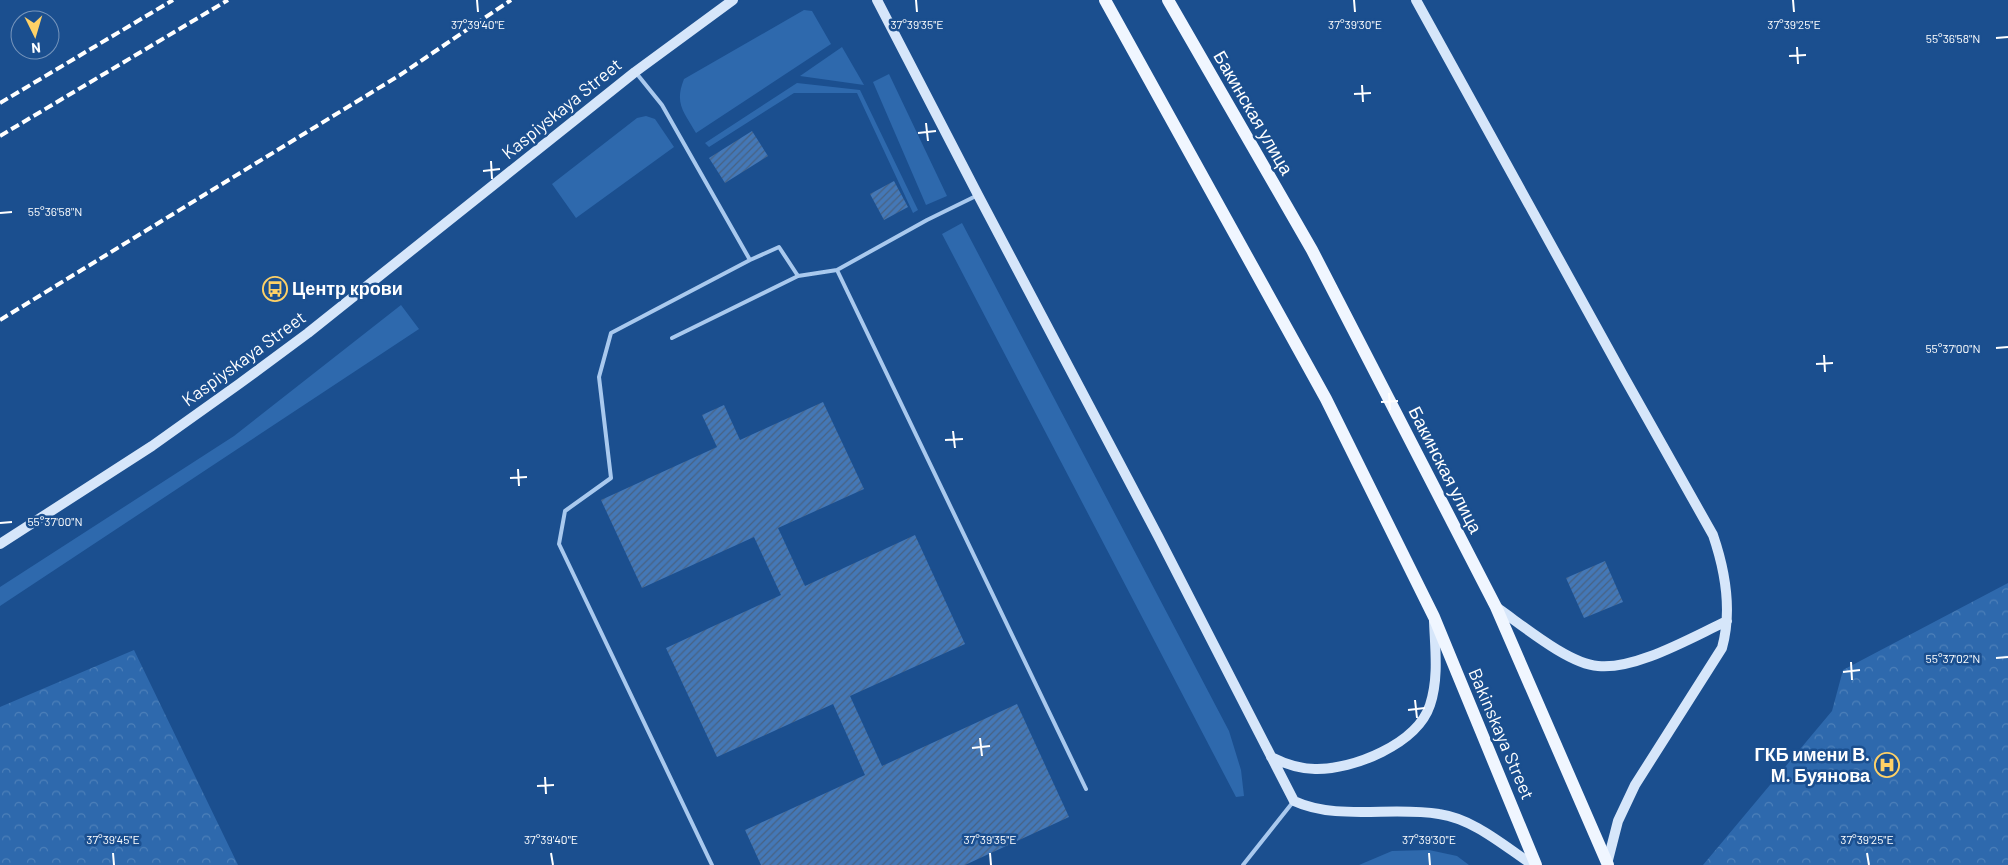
<svg xmlns="http://www.w3.org/2000/svg" width="2008" height="865" font-family="Barlow,sans-serif">
  <style>
    .grass { fill: #2e69ad }
    .forest { fill: url(#forest-crowns) }
    .building { fill: url(#building-hatch) }
    .lines { fill: none; stroke-linecap: round; stroke-linejoin: round }
    .lane { stroke: #a9c9ee; stroke-width: 4 }
    .secondary { stroke: #d6e6fa; stroke-width: 10 }
    .primary { stroke: #f0f6ff; stroke-width: 12 }
    .rail { stroke: #fff; stroke-width: 4; stroke-dasharray: 9 4; stroke-linecap: butt }
    .ticks { fill: none; stroke: #fff; stroke-width: 2 }
    .labels { text-anchor: middle; stroke-width: 5; stroke-linejoin: round; paint-order: stroke }
    .street-label { font-size: 18px; fill: #fff; stroke: #1b4f8f }
    .poi-label { font-size: 18px; font-weight: bold; fill: #fff; stroke: #1b4f8f; text-anchor: start }
    .ticks-label { font-size: 12px; text-anchor: middle; fill: #fff; stroke: #1b4f8f; stroke-width: 5; stroke-linejoin: round; paint-order: stroke }
  </style>
  <defs>
    <pattern id="forest-crowns" width="20" height="18" patternUnits="userSpaceOnUse" patternTransform="scale(1.25)"><rect width="20" height="18" fill="#2e69ad"/><path d="M2 6a3 3 0 1 1 6 0M12 15a3 3 0 1 1 6 0" fill="none" stroke="#4d80b9"/></pattern>
    <pattern id="building-hatch" width="6" height="6" patternUnits="userSpaceOnUse" patternTransform="scale(1.25)"><rect width="6" height="6" fill="#4478b7"/><path d="M-1 1l2-2M0 6l6-6M5 7l2-2" fill="none" stroke="#486282"/></pattern>
  </defs>
  <rect width="100%" height="100%" fill="#1b4f8f"/>
  <path class="grass" d="M804,10L812,11L831,44L696,133C684,112 674,104 684,79Z
    M842,47L864,85L800,76Z
    M889,74L947,196L926,205L873,82Z
    M797,83L860,90L918,210L913,213L857,93H794L709,147L705,143Z
    M646,116L655,119L674,147L576,218L552,184L637,118Z
    M962,223L1229,731L1241,770L1244,796L1236,797L942,234Z
    M401,305L419,329L0,606V587L234,436Z
    M1429,850L1457,856L1469,865H1359L1392,851Z"/>
  <path class="forest" d="M2008,583V865H1703L1832,711L1843,670Z
    M134,650L238,865H0V707Z"/>
  <path class="building" d="M752,131L768,156L725,183L709,158Z
    M894,181L908,207L884,220L870,194Z
    M823,402L864,489L778,528L805,586L915,535L965,644L850,696L882,766L1017,704L1069,817L965,865H761L745,830L865,775L833,704L717,757L666,648L781,595L754,537L642,588L601,500L717,447L702,415L724,405L740,440Z
    M1605,561L1623,602L1584,618L1566,578Z"/>
  <g class="lines">
    <path class="lane" d="M637,74L662,105L750,260
      M837,270L1086,789
      M672,338L798,276L837,270L927,220L978,195
      M712,865L559,544L565,511L611,478L599,377L611,333L750,260L779,247L798,276
      M1243,865L1293,802"/>
    <path class="secondary" d="M877,0L978,195L1158,536L1294,801C1337,821 1392,806 1439,814C1474,819 1504,846 1533,865
      M1416,0L1624,377L1713,535C1725,570 1732,612 1722,648L1635,785L1618,821L1607,864
      M0,544L152,446L239,384L308,333L635,72L733,0
      M1496,607C1521,624 1568,664 1598,666C1636,670 1692,637 1727,621
      M1271,757C1285,764 1299,769 1315,769C1353,770 1417,744 1430,705C1439,678 1435,648 1434,621"/>
    <path class="primary" d="M1105,0L1326,399L1434,617L1536,865
      M1168,0L1312,250L1496,607L1608,865"/>
    <path class="rail" d="M0,103L173,0
      M0,136L228,0
      M0,320L400,75L511,0"/>
  </g>
  <path class="ticks" d="M477,0L478,12M916,0L917,12M1354,0L1355,12M1793,0L1794,12M1996,38L2008,37M1797,47L1798,64M1789,56L1806,55M1362,85L1363,102M1354,94L1371,93M926,123L928,141M918,133L936,131M491,161L492,179M483,171L500,169M0,213L12,212M1996,348L2008,347M1824,355L1825,372M1816,364L1833,363M1389,393L1390,410M1381,402L1398,401M953,431L955,448M945,440L963,439M518,469L519,486M510,478L527,477M0,523L12,522M1996,658L2008,657M1851,662L1852,680M1843,672L1860,670M1415,700L1417,718M1408,710L1425,708M980,738L982,756M972,748L990,746M545,777L546,794M537,786L554,785M113,853L114,865M551,853L553,865M990,853L991,865M1429,853L1430,865M1867,853L1869,865"/>
  <defs>
    <symbol id="bus-ring" viewBox="-11 -11 22 22"><circle r="9.5" fill="#1b4f8f" stroke="#ffd166" stroke-width="1.5"/><path d="M-5-6H5V4H4V6H2V4H-2V6H-4V4H-5ZM-3.5-4V0h7V-4ZM-3.5 1.2v1.5H-2V1.2ZM2 1.2v1.5H3.5V1.2Z" fill="#ffd166"/></symbol>
    <symbol id="hospital-ring" viewBox="-11 -11 22 22"><circle r="9.5" fill="#1b4f8f" stroke="#ffd166" stroke-width="1.5"/><path d="M-5-5h3v3.5h4V-5h3V5h-3V1.5h-4V5h-3Z" fill="#ffd166"/></symbol>
  </defs>
  <g fill-rule="evenodd">
    <use href="#bus-ring" x="261" y="275" width="28" height="28"/>
    <use href="#hospital-ring" x="1873" y="751" width="28" height="28"/>
  </g>
  <g class="labels">
    <g class="street-label">
      <text transform="translate(562 109) rotate(-39)" y="6">Kaspiyskaya Street</text>
      <text transform="translate(1253 113) rotate(60)" y="6">Бакинская улица</text>
      <text transform="translate(244 359) rotate(-36)" y="6">Kaspiyskaya Street</text>
      <text transform="translate(1445 470) rotate(63)" y="6">Бакинская улица</text>
      <text transform="translate(1501 734) rotate(67)" y="6">Bakinskaya Street</text>
    </g>
    <g class="poi-label">
      <text x="292" y="295">Центр крови</text>
      <text x="1870" y="761" text-anchor="end">ГКБ имени В.<tspan x="1870" dy="21">М. Буянова</tspan></text>
    </g>
  </g>
  <g class="ticks-label">
    <text x="478" y="29">37°39'40"E</text>
    <text x="917" y="29">37°39'35"E</text>
    <text x="1355" y="29">37°39'30"E</text>
    <text x="1794" y="29">37°39'25"E</text>
    <text x="1953" y="43">55°36'58"N</text>
    <text x="55" y="216">55°36'58"N</text>
    <text x="1953" y="353">55°37'00"N</text>
    <text x="55" y="526">55°37'00"N</text>
    <text x="1953" y="663">55°37'02"N</text>
    <text x="113" y="844">37°39'45"E</text>
    <text x="551" y="844">37°39'40"E</text>
    <text x="990" y="844">37°39'35"E</text>
    <text x="1429" y="844">37°39'30"E</text>
    <text x="1867" y="844">37°39'25"E</text>
  </g>
  <g transform="translate(35 35) rotate(175)"><circle r="24" fill="#1b4f8f" stroke="#7695bc"/>
  <path d="M0-4L9 19L0 12L-9 19Z" fill="#ffd166"/>
  <text y="-8" font-size="14" font-weight="bold" text-anchor="middle" fill="#ffffff">N</text>
  </g>
</svg>
